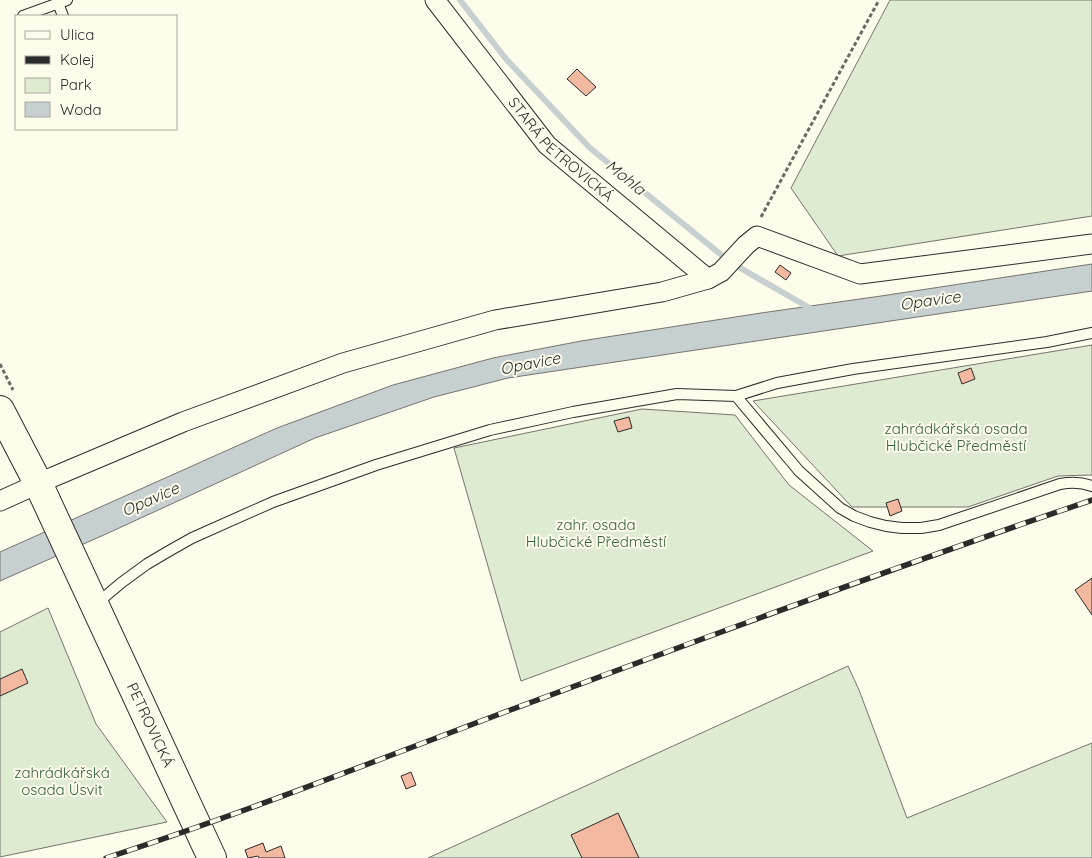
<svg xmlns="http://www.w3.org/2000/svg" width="1092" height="858" font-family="Quicksand,sans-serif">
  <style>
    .green { fill: #deebd1; stroke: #74746e }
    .water { fill: #c7d0d0; stroke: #74746e }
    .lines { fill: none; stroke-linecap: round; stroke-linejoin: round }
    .stream { stroke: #c7d0d0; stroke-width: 6 }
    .building { fill: #f2b8a0; stroke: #2b2b2b }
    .service-casing { stroke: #2b2b2b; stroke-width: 12 }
    .minor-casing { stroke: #2b2b2b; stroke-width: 21 }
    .primary-casing { stroke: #2b2b2b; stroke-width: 30 }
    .path { stroke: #6a6964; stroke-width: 3; stroke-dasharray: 4 2.5; stroke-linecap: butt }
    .service { stroke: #fdfbea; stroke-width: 10 }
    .minor { stroke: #fdfbea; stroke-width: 19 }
    .primary { stroke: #fdfbea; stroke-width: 28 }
    .rail-casing { stroke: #2b2b2b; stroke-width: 5.5 }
    .rail { stroke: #fdfbea; stroke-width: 4; stroke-dasharray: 11; stroke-linecap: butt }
    .labels { text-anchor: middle; stroke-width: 4; stroke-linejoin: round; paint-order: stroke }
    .street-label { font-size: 15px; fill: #2b2b2b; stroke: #fdfbea }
    .park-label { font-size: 15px; fill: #34623c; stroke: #fdfbea }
    .water-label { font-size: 16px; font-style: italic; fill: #2b2b2b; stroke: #fdfbea }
  </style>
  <rect width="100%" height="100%" fill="#fdfbea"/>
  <path class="green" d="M890,0H1092V216L838,256L791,188Z
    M1092,345V475L1058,476L968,507H852L753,401Z
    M642,409L735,415L789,485L873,551L521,681L454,448Z
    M48,608L96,724L167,822L0,857V632Z
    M848,666L859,690L907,818L1092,743V858H428Z"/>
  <path class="water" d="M1092,264V291L508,378L434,397L315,438L106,534L0,581V552L277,428L393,385L493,358L581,341L761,313L881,296Z"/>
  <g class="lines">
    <path class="stream" d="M460,0L506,59L590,148L730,262L813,310"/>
  </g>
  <path class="building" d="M577,69L596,87L586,96L567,79Z
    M780,265L791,273L786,280L775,272Z
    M971,368L975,379L962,384L958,373Z
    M629,417L632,428L618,432L614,421Z
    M898,499L902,511L890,516L886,503Z
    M1092,578V615L1075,590Z
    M22,669L28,683L0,696V679Z
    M411,772L416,785L406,789L401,776Z
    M618,813L639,858H582L571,835Z
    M263,843L266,852L281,846L285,858H259L258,856L248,858L245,850Z"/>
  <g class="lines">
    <defs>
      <path id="service" d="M58,3L63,16
        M23,16L67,0
        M736,396L799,471L840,508L854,516L870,522L886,526L902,528H921L939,525L1060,484C1071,482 1081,482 1092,486
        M95,605L121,583L147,564L169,551L192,538L273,502L376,465L490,430L573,412L677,394L736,396L777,383L853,369L1047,342L1092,333"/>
      <g id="minor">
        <path id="s1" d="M435,0L547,145L708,279"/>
        <path d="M0,501L53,477L183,422L343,363L495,320L662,292L708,279L721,272L746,245L757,236L860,274L1092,244"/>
      </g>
      <g id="primary">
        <path id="s2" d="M0,410L38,483L212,858"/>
      </g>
    </defs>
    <use href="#service" class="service-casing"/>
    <use href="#minor" class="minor-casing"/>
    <use href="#primary" class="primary-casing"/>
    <path class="path" d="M761,217L879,0
      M0,364L13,390"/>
    <use href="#service" class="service"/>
    <use href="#minor" class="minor"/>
    <use href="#primary" class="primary"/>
    <defs>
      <path id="rail" d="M106,858C238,815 367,764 497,715C695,641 892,568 1092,500"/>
    </defs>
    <use href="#rail" class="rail-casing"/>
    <use href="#rail" class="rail"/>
  </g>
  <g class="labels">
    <g class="street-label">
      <text dy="5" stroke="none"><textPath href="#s1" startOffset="196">STARÁ PETROVICKÁ</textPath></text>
      <text dy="5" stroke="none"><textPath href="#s2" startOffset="349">PETROVICKÁ</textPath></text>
    </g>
    <g class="park-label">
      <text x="956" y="434">zahrádkářská osada<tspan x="956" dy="17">Hlubčické Předměstí</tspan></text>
      <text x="596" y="530">zahr. osada<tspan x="596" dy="17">Hlubčické Předměstí</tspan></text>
      <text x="62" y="778">zahrádkářská<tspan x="62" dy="17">osada Úsvit</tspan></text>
    </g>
    <g class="water-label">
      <text transform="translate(626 177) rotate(39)" y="6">Mohla</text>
      <text transform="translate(930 300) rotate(-8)" y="6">Opavice</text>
      <text transform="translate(530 363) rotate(-11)" y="6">Opavice</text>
      <text transform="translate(150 499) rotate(-24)" y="6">Opavice</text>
    </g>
  </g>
  <rect x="15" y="15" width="162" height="115" fill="#fdfbea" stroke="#a9a89e"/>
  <rect x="25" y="31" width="25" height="8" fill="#fdfbea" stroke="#a9a89e"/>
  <text x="60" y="40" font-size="15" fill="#2b2b2b">Ulica</text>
  <rect x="25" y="56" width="25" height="8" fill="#2b2b2b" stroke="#a9a89e"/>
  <text x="60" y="65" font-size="15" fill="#2b2b2b">Kolej</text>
  <rect x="25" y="78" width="25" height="15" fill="#deebd1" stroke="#a9a89e"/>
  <text x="60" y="90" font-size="15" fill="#2b2b2b">Park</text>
  <rect x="25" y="102" width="25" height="15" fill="#c7d0d0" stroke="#a9a89e"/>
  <text x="60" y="115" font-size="15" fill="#2b2b2b">Woda</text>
</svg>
